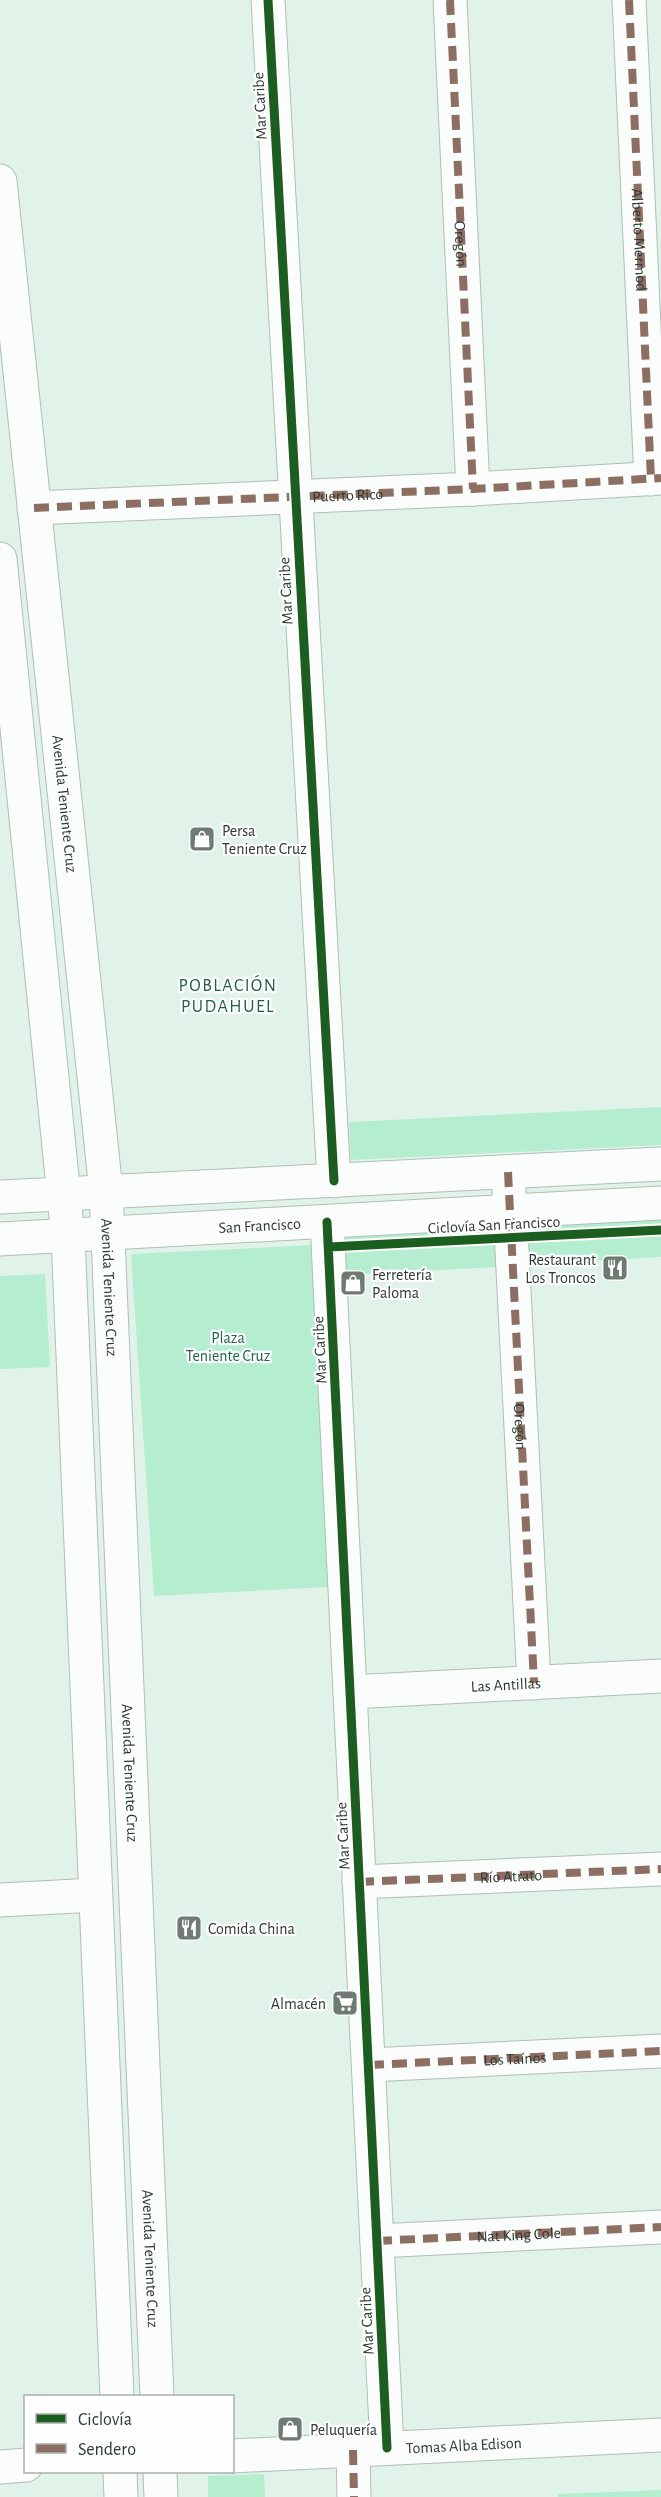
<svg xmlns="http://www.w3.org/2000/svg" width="661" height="2497" font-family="'Alegreya Sans',sans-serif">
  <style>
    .green { fill: #b5edd1 }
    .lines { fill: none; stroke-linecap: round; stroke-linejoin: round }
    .minor-casing { stroke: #b0beb6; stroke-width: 35 }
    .major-casing { stroke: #b0beb6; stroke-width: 35 }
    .minor { stroke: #fafdfc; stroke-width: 33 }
    .major { stroke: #fafdfc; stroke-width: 33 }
    .quiet { stroke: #8d6e63; stroke-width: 8; stroke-dasharray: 15 8; stroke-linecap: butt }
    .cycleway-casing { stroke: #fefefe; stroke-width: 13 }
    .cycleway { stroke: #1b5e20; stroke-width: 9 }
    .labels { text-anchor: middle; stroke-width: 4.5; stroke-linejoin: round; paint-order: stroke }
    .street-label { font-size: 16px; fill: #2e3a33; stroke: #fefefe }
    .poi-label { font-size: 16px; fill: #2e3a33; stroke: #fefefe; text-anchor: start }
    .park-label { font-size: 16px; fill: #216648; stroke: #fefefe }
    .neighbourhood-label { font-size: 18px; letter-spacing: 1.5px; fill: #226145; stroke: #fefefe }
  </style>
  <rect width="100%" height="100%" fill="#e1f3e9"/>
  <path class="green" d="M661,1107V1145L351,1160L349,1122Z
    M661,1219V1257L524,1265L522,1227Z
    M496,1227L498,1267L342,1275L340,1235Z
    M315,1245L329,1587L154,1596L131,1254Z
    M45,1274L50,1367L0,1369V1276Z
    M264,2474L265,2497H208V2476Z
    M661,2490V2497H558V2494Z"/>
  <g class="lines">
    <defs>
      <g id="minor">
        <path d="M268,0L334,1181"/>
        <path d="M450,0L473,489"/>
        <path d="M629,0L651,479"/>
        <path d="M34,508L473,489L661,478"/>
        <path d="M508,1172L534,1683"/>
        <path d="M327,1222L387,2448"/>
        <path id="s1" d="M350,1692L661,1676"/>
        <path id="s2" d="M359,1882L661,1869"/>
        <path d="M0,1900L95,1895"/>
        <path id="s3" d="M369,2065L661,2051"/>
        <path id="s4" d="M377,2241L661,2227"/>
        <path d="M353,2450L354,2497"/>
        <path id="s5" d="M232,2456L661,2435"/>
        <path d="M0,2467L26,2465"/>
      </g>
      <g id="major">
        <path id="s6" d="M0,181L106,1191L157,2396"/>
        <path d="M0,559L68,1237L117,2396"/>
        <path d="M0,1197L661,1164"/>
        <path id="s7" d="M0,1239L661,1203"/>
        <path d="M120,2472L121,2497"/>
        <path d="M160,2472L161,2497"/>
      </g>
    </defs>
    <use href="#minor" class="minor-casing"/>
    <use href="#major" class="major-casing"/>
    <use href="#minor" class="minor"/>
    <use href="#major" class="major"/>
    <g class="quiet">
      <path id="s8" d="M450,0L473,489"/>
      <path id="s9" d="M629,0L651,479"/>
      <path id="s10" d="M34,508L473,489L661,478"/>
      <path id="s11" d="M508,1172L534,1683"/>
      <path d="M359,1882L661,1869"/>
      <path d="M369,2065L661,2051"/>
      <path d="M377,2241L661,2227"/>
      <path d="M353,2450L354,2497"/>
    </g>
    <defs>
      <path id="cycleway" d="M268,0L334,1181
        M327,1222L387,2448
        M329,1247L661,1230"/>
    </defs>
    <use href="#cycleway" class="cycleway-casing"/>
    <use href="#cycleway" class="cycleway"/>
  </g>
  <defs>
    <symbol id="shop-square" viewBox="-11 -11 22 22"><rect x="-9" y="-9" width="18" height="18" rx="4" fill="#6d7b73" stroke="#fefefe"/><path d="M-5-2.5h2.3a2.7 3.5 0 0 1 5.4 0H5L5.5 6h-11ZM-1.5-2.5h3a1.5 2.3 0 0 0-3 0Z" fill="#fff"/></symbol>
    <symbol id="restaurant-square" viewBox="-11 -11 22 22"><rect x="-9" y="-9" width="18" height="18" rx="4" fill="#6d7b73" stroke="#fefefe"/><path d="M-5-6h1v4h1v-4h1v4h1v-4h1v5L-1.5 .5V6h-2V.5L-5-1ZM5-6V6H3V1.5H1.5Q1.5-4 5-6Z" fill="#fff"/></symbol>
    <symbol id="supermarket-square" viewBox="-11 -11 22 22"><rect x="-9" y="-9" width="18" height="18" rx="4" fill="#6d7b73" stroke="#fefefe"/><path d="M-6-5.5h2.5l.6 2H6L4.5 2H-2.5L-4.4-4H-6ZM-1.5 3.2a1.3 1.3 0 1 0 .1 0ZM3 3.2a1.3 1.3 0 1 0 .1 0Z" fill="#fff"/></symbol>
  </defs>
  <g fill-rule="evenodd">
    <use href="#shop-square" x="187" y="824" width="30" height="30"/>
    <use href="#restaurant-square" x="600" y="1253" width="30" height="30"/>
    <use href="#shop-square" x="338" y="1268" width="30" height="30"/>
    <use href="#restaurant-square" x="174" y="1913" width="30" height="30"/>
    <use href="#supermarket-square" x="330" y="1988" width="30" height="30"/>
    <use href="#shop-square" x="275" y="2414" width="30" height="30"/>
  </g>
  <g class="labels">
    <g class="street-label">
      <text transform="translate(259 106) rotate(-93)" y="6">Mar Caribe</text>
      <text dy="6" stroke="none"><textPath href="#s9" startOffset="240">Alberto Mermod</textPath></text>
      <text dy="6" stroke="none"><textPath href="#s8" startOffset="244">Oregón</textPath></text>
      <text dy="6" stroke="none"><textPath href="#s10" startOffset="314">Puerto Rico</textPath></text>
      <text transform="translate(285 591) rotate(-93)" y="6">Mar Caribe</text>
      <text dy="6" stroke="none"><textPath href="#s6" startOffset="626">Avenida Teniente Cruz</textPath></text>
      <text transform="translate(494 1224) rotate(-3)" y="6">Ciclovía San Francisco</text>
      <text dy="6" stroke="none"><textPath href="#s7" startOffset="260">San Francisco</textPath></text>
      <text dy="6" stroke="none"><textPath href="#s6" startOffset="1112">Avenida Teniente Cruz</textPath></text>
      <text transform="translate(319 1350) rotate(-93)" y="6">Mar Caribe</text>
      <text dy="6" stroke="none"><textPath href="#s11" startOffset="255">Oregón</textPath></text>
      <text dy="6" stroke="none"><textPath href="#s1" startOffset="156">Las Antillas</textPath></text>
      <text dy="6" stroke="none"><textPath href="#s6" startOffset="1598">Avenida Teniente Cruz</textPath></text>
      <text transform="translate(342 1836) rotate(-93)" y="6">Mar Caribe</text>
      <text dy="6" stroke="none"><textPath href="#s2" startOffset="152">Río Atrato</textPath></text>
      <text dy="6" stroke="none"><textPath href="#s3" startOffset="146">Los Taínos</textPath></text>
      <text dy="6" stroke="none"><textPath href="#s4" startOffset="142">Nat King Cole</textPath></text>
      <text dy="6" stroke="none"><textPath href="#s6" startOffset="2084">Avenida Teniente Cruz</textPath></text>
      <text transform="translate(366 2321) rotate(-93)" y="6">Mar Caribe</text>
      <text dy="6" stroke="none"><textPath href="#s5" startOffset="232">Tomas Alba Edison</textPath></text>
    </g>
    <g class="poi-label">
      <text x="222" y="836">Persa<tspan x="222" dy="18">Teniente Cruz</tspan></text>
      <text x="596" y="1265" text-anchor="end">Restaurant<tspan x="596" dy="18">Los Troncos</tspan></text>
      <text x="372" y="1280">Ferretería<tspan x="372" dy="18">Paloma</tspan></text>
      <text x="208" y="1934">Comida China</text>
      <text x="326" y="2009" text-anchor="end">Almacén</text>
      <text x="310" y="2435">Peluquería</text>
    </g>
    <g class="park-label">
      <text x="228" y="1343">Plaza<tspan x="228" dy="18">Teniente Cruz</tspan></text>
    </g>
    <g class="neighbourhood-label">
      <text x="228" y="991">POBLACIÓN<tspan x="228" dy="21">PUDAHUEL</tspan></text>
    </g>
  </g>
  <rect x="24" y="2395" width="210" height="78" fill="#fefefe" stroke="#abb0ad" stroke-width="1.5"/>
  <rect x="36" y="2414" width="30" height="9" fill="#1b5e20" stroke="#abb0ad" stroke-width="1.5"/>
  <text x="78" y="2425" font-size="18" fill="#2e3a33">Ciclovía</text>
  <rect x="36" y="2444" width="30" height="9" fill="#8d6e63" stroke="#abb0ad" stroke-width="1.5"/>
  <text x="78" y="2455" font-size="18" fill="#2e3a33">Sendero</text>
</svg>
